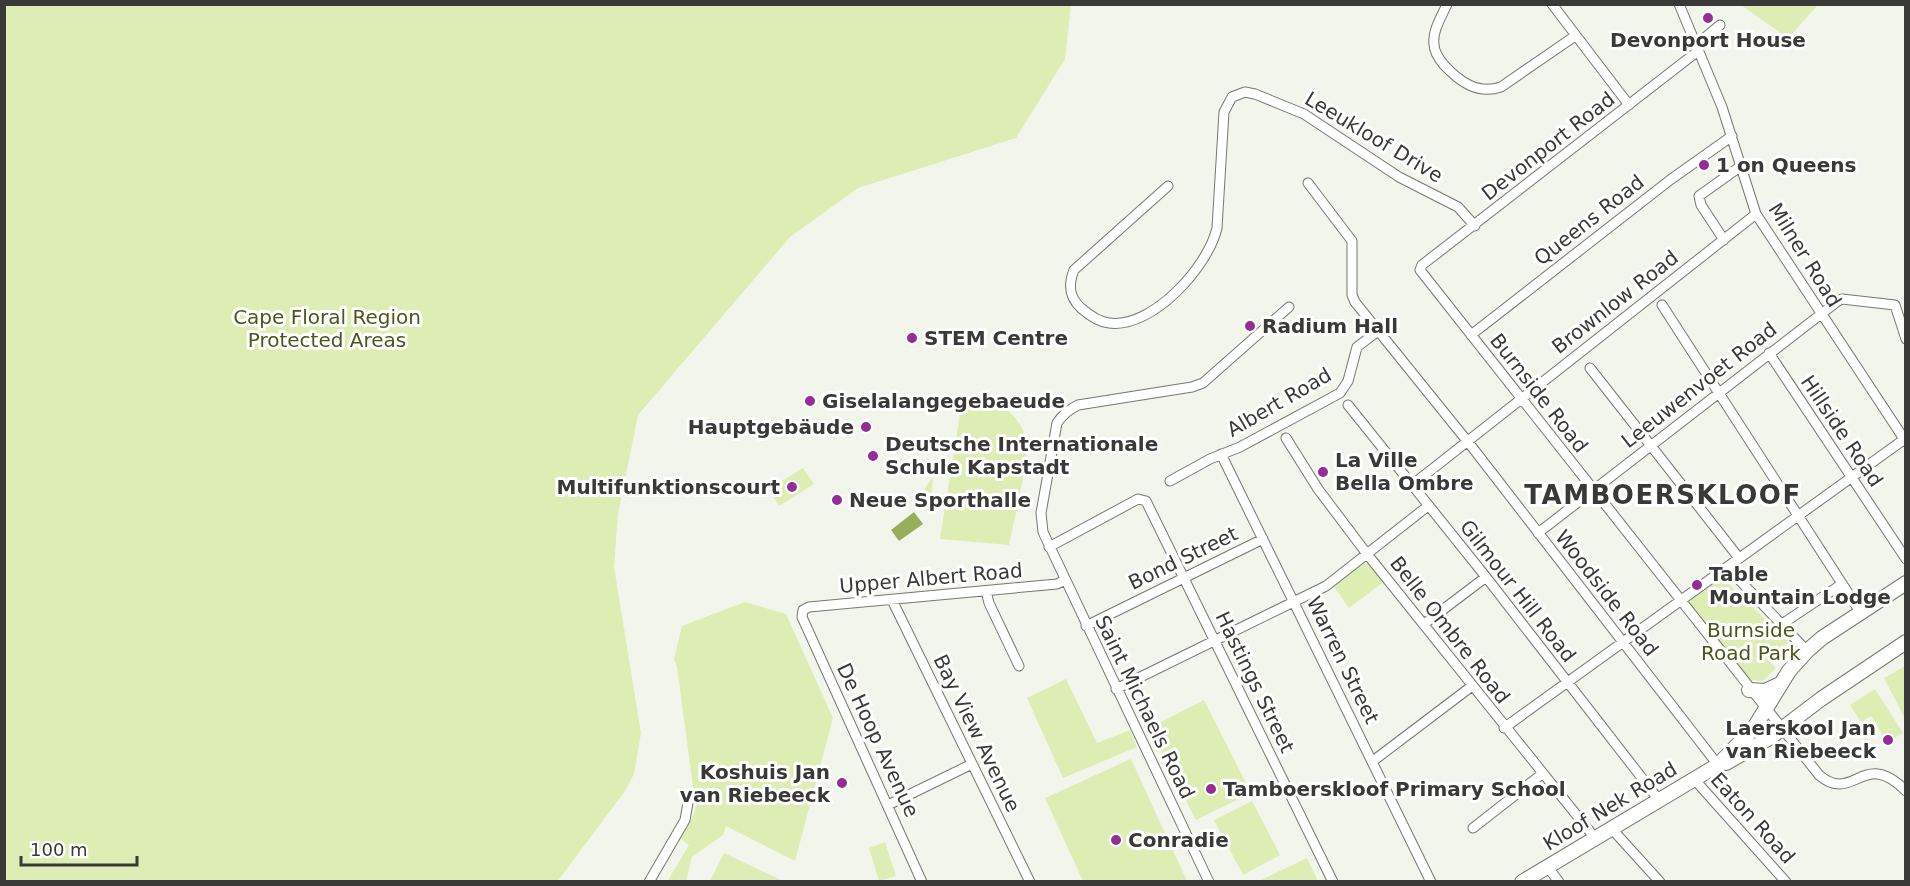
<svg xmlns="http://www.w3.org/2000/svg" width="1910" height="886" font-family="'DejaVu Sans',sans-serif">
  <style>
    .green { fill: #ddedb4 }
    .water { fill: #99ae5a }
    .lines { fill: none; stroke-linecap: round; stroke-linejoin: round }
    .street-casing { stroke: #757870; stroke-width: 11 }
    .primary-casing { stroke: #757870; stroke-width: 16 }
    .street { stroke: #fff; stroke-width: 9 }
    .primary { stroke: #fff; stroke-width: 14 }
    .poi-dot { fill: #932e94; stroke: #fff; stroke-width: 2 }
    .labels { text-anchor: middle; stroke-width: 6; stroke-linejoin: round; paint-order: stroke }
    .poi-label { font-size: 20px; font-weight: bold; fill: #393a37; stroke: #fff; text-anchor: start }
    .street-label { font-size: 20px; fill: #393a37; stroke: #fff }
    .park-label { font-size: 20px; fill: #4a581b; stroke: #fff }
    .district-label { font-size: 26px; font-weight: bold; letter-spacing: 1.5px; fill: #393a37; stroke: #fff }
  </style>
  <rect width="100%" height="100%" fill="#f2f5ec"/>
  <path class="green" d="M4,5L5,4L1071,5L1065,59L1016,138L858,188L790,237L638,415L618,514L614,567L641,733L634,774L625,791L557,882L5,881Z
    M1741,5H1818L1788,38Z
    M963,395C973,397 985,398 995,402C1007,407 1022,423 1025,436C1030,460 1014,519 1009,545L940,539Z
    M803,468L814,484L779,506L769,489Z
    M933,477L930,512L915,502Z
    M1362,563L1372,565L1385,581L1349,608L1332,584Z
    M1722,577L1788,642L1769,661L1776,668L1763,681L1752,680L1743,674L1687,603Z
    M745,602L786,614L833,718L795,861L726,826L723,835L692,857L686,881L667,882L689,845L680,838L688,823H690L700,796L694,794L677,667L674,659L682,626Z
    M1905,666V719L1884,678Z
    M1066,679L1097,743L1130,730L1137,747L1063,778L1027,698Z
    M1875,689L1903,733L1887,742L1871,716L1861,722L1850,705Z
    M1204,700L1251,793L1196,820L1149,728Z
    M1131,759L1187,881H1083L1045,798Z
    M1252,801L1280,855L1243,875L1214,820Z
    M885,842L896,876L879,881L869,848Z
    M724,853L783,881H710Z
    M1307,858L1318,881H1259Z"/>
  <path class="water" d="M914,512L923,524L899,541L891,530Z"/>
  <g class="lines">
    <defs>
      <path id="street" d="M1447,4C1442,16 1432,31 1434,44C1434,52 1439,59 1444,65C1459,81 1477,95 1501,87L1575,36
        M1552,4L1629,105
        M1679,4L1722,107L1756,214L1906,442
        M1696,45L1720,25
        M1698,51L1422,265L1420,270L1819,775C1854,805 1863,747 1906,791
        M1308,183L1352,241V295L1355,302L1472,447L1718,765
        M1168,186L1074,270C1068,285 1069,297 1081,308C1089,315 1098,322 1109,323C1152,329 1208,267 1217,228L1224,112L1232,97L1245,92L1255,94L1304,114L1399,177L1458,207L1475,226
        M1724,240L1701,205L1699,196L1741,166
        M1662,305L1861,613
        M1471,335L1670,180L1732,136
        M1769,353L1906,559
        M1590,368L1739,558
        M1348,405L1486,577L1659,800
        M1286,438L1318,489L1367,554L1595,838
        M1221,454L1431,882
        M1170,481L1210,459L1240,447L1340,393L1348,381L1357,347L1378,331
        M1412,485L1756,214
        M1538,533L1838,301L1842,299L1895,305L1906,339
        M1049,547L1138,499L1146,501L1333,882
        M1727,567L1807,651
        M986,591L989,603L1019,666
        M892,600L1030,882
        M1424,624L1486,577
        M1782,624L1842,584
        M1086,626L1263,539
        M1116,689L1326,586L1428,506
        M1504,728L1906,438
        M1373,761L1472,686
        M1694,779L1786,882
        M888,805L972,764
        M1473,828L1542,774
        M1611,828L1660,882
        M1547,866L1559,882
        M649,882L685,820L689,797
        M922,882L802,617L803,610L809,607L1057,584L1065,580
        M1209,882L1043,532L1041,513L1057,423C1063,414 1069,410 1078,405L1192,387L1203,383L1289,307"/>
      <path id="primary" d="M1749,690L1765,691L1780,684
        M1726,763L1771,737L1821,699L1906,642
        M1522,882L1718,765L1754,728L1789,671L1807,651L1822,638L1906,583"/>
    </defs>
    <use href="#street" class="street-casing"/>
    <use href="#primary" class="primary-casing"/>
    <use href="#street" class="street"/>
    <use href="#primary" class="primary"/>
  </g>
  <g class="poi-dot">
    <circle cx="1708" cy="18" r="6"/>
    <circle cx="1704" cy="165" r="6"/>
    <circle cx="1250" cy="326" r="6"/>
    <circle cx="912" cy="338" r="6"/>
    <circle cx="810" cy="401" r="6"/>
    <circle cx="866" cy="427" r="6"/>
    <circle cx="873" cy="456" r="6"/>
    <circle cx="1323" cy="472" r="6"/>
    <circle cx="792" cy="487" r="6"/>
    <circle cx="837" cy="500" r="6"/>
    <circle cx="1697" cy="585" r="6"/>
    <circle cx="1888" cy="740" r="6"/>
    <circle cx="842" cy="783" r="6"/>
    <circle cx="1211" cy="789" r="6"/>
    <circle cx="1116" cy="840" r="6"/>
  </g>
  <g class="labels">
    <g class="poi-label">
      <text x="1708" y="47" text-anchor="middle">Devonport House</text>
      <text x="1716" y="172">1 on Queens</text>
      <text x="1262" y="333">Radium Hall</text>
      <text x="924" y="345">STEM Centre</text>
      <text x="822" y="408">Giselalangegebaeude</text>
      <text x="854" y="434" text-anchor="end">Hauptgebäude</text>
      <text x="885" y="451">Deutsche Internationale<tspan x="885" dy="23">Schule Kapstadt</tspan></text>
      <text x="1335" y="467">La Ville<tspan x="1335" dy="23">Bella Ombre</tspan></text>
      <text x="780" y="494" text-anchor="end">Multifunktionscourt</text>
      <text x="849" y="507">Neue Sporthalle</text>
      <text x="1709" y="581">Table<tspan x="1709" dy="23">Mountain Lodge</tspan></text>
      <text x="1876" y="735" text-anchor="end">Laerskool Jan<tspan x="1876" dy="23">van Riebeeck</tspan></text>
      <text x="830" y="779" text-anchor="end">Koshuis Jan<tspan x="830" dy="23">van Riebeeck</tspan></text>
      <text x="1223" y="796">Tamboerskloof Primary School</text>
      <text x="1128" y="847">Conradie</text>
    </g>
    <g class="street-label">
      <text transform="translate(1374 137) rotate(31)" y="7">Leeukloof Drive</text>
      <text transform="translate(1548 146) rotate(-38)" y="7">Devonport Road</text>
      <text transform="translate(1589 220) rotate(-38)" y="7">Queens Road</text>
      <text transform="translate(1805 255) rotate(58)" y="7">Milner Road</text>
      <text transform="translate(1615 302) rotate(-38)" y="7">Brownlow Road</text>
      <text transform="translate(1699 385) rotate(-38)" y="7">Leeuwenvoet Road</text>
      <text transform="translate(1539 393) rotate(52)" y="7">Burnside Road</text>
      <text transform="translate(1279 402) rotate(-30)" y="7">Albert Road</text>
      <text transform="translate(1842 431) rotate(56)" y="7">Hillside Road</text>
      <text transform="translate(1183 558) rotate(-26)" y="7">Bond Street</text>
      <text transform="translate(931 578) rotate(-5)" y="7">Upper Albert Road</text>
      <text transform="translate(1518 591) rotate(52)" y="7">Gilmour Hill Road</text>
      <text transform="translate(1607 593) rotate(52)" y="7">Woodside Road</text>
      <text transform="translate(1450 630) rotate(52)" y="7">Belle Ombre Road</text>
      <text transform="translate(1343 660) rotate(64)" y="7">Warren Street</text>
      <text transform="translate(1255 682) rotate(64)" y="7">Hastings Street</text>
      <text transform="translate(1145 707) rotate(64)" y="7">Saint Michaels Road</text>
      <text transform="translate(977 733) rotate(64)" y="7">Bay View Avenue</text>
      <text transform="translate(878 740) rotate(65)" y="7">De Hoop Avenue</text>
      <text transform="translate(1610 806) rotate(-31)" y="7">Kloof Nek Road</text>
      <text transform="translate(1753 818) rotate(48)" y="7">Eaton Road</text>
    </g>
    <g class="park-label">
      <text x="327" y="324">Cape Floral Region<tspan x="327" dy="23">Protected Areas</tspan></text>
      <text x="1751" y="637">Burnside<tspan x="1751" dy="23">Road Park</tspan></text>
    </g>
    <g class="district-label">
      <text x="1663" y="504">TAMBOERSKLOOF</text>
    </g>
  </g>
  <rect width="1910" height="886" fill="none" stroke="#393a37" stroke-width="12"/>
  <path d="M21 856v9h116v-9" fill="none" stroke="#393a37" stroke-width="3"/>
  <text x="30" y="856" font-size="18" fill="#393a37" stroke="#ffffff" stroke-width="4.5" paint-order="stroke">100 m</text>
</svg>
